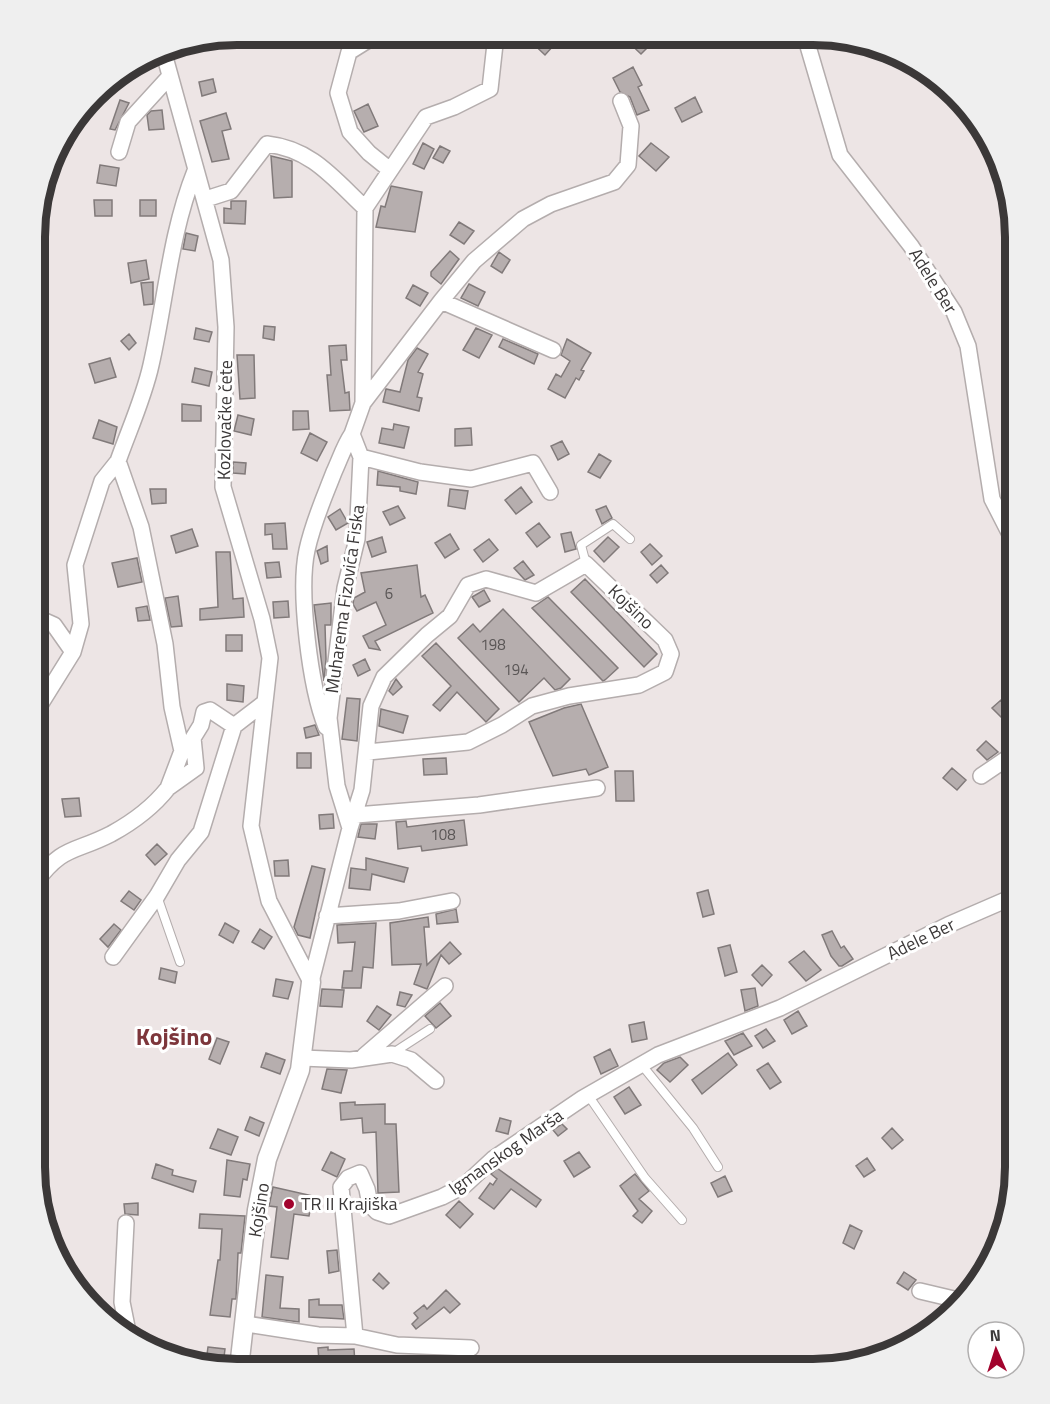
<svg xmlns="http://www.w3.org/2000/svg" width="1050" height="1404" font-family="'Titillium Web',sans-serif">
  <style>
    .building { fill: #b6aeae; stroke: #817a7a; stroke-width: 1.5 }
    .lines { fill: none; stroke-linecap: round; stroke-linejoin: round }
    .service-casing { stroke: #b4adad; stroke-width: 10 }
    .minor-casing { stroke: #b4adad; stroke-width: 18 }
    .tertiary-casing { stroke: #b4adad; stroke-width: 21 }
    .service { stroke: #fff; stroke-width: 8 }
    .minor { stroke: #fff; stroke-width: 15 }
    .tertiary { stroke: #fff; stroke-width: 18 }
    .poi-dot { fill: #a2032d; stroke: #fff; stroke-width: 2 }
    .labels { text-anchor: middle; stroke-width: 6; stroke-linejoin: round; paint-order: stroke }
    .number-label { font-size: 15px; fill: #5a5656 }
    .street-label { font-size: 18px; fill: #3b3838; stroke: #fff }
    .poi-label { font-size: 18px; fill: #3b3838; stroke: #fff; text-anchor: start }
    .district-label { font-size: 24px; font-weight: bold; fill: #7d363b; stroke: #fff }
    .rim { fill: none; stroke: #3b3838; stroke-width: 8 }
  </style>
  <rect width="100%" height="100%" fill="#ede5e5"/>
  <path class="building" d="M524,35H563L545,55Z
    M622,36H641L650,45L641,54Z
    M633,67L642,85L638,87L649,110L637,115L630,97L620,92L613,78Z
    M213,79L216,92L202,96L199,82Z
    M695,97L702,112L682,122L675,108Z
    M120,100L129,103L115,130L110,129Z
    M368,104L378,126L364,132L354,111Z
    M162,110L164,129L149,130L147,115L151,111Z
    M226,113L231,129L222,131L229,159L212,162L200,121Z
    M423,143L434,149L424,169L413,164Z
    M651,143L669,157L656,171L639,156Z
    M440,146L450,151L443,163L433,158Z
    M271,156L292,161V197L274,198Z
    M100,165L119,168L116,186L97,183Z
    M391,186L422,192L415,232L376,227L381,206L385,207Z
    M94,200H112V216H95Z
    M140,200H156V216H140Z
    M231,201H246L245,224L224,223V208L231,209Z
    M459,222L474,231L464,244L450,235Z
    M186,233L198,236L195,251L183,249Z
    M450,251L459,259L441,284L431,276V272Z
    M499,252L510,260L502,273L491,266Z
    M146,260L149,279L131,283L128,263Z
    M153,282V304L144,305L141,283Z
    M469,284L485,292L478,306L461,298Z
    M413,285L428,293L420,306L406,298Z
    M264,326L275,327L274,340L263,338Z
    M196,328L212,332L209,342L194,339Z
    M476,328L492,335L479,358L463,350Z
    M129,334L136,343L129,350L121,341Z
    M503,339L538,354L534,364L499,347Z
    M567,339L591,353L581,370L584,371L579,380L576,378L565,398L548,389L556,374L561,377L570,361L561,355Z
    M346,345L347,360H341L345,393L349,392L350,410L330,411L327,375H331L329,346Z
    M417,348L428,354L418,372L423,374L417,397L422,398L419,411L383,402L386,389L400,392L408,360Z
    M237,355H254L255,398L240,399Z
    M110,358L116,377L95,383L89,364Z
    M195,368L212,372L209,386L192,382Z
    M182,404L201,406V421H182Z
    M293,411H308L309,429L293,430Z
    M238,415L254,419L251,435L234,431Z
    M99,420L117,427L113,444L93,438Z
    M394,424L409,427L404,448L379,443L382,428L393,430Z
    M471,428L472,445L455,446V429Z
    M310,433L327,442L317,461L301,453Z
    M562,441L569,454L558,460L551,446Z
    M599,454L611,461L600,478L588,472Z
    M233,462L246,463L245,474L233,473Z
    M378,471L418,482L416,494L400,491V487L377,485Z
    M521,487L532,502L516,514L505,500Z
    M150,489H166V503L152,504Z
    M450,489L468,491L465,509L448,506Z
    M398,506L405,518L390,525L383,512Z
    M606,506L612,518L602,524L596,510Z
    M340,509L348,523L336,530L328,517Z
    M285,523L287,549H273L272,534L265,535V524Z
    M539,523L550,537L537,547L526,533Z
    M192,529L198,546L176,553L171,536Z
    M571,532L576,549L565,552L561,534Z
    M450,534L459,549L445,558L435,543Z
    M382,537L386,552L372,557L367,542Z
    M608,537L619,547L604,562L594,551Z
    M489,539L498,550L483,562L474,550Z
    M650,544L662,556L652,565L641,552Z
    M327,546L328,561L321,564L317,551Z
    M216,552H230L233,599L243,598L244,617L200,620V609L218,607Z
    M137,558L142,582L118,587L112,563Z
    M523,561L534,575L525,580L514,568Z
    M279,562L281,577L267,578L265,563Z
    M417,565L421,597L425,595L433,613L375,641L380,650L369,648L363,636L386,625L376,602L357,611L353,604L354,598L365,592L361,573Z
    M661,565L668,573L657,583L650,575Z
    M585,579L657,654L644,667L571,592Z
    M484,590L490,601L479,607L472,597Z
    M178,596L182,626L171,627L165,598Z
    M548,597L618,668L605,680L603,681L532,608Z
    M288,601L289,617L274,618L273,602Z
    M331,603V625H325L326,659L324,681L314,605Z
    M147,606L150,620L138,621L136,608Z
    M503,609L570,679L561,688L555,690L544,678L519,702L458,638L473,624L480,632Z
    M226,635H242V651H226Z
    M436,643L499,709L486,722L457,692L440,711L433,705L451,686L422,656Z
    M365,659L370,670L358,676L353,665Z
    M396,679L402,687L393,695L389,691Z
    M227,684L244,686L243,702L227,700Z
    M347,698L360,699L357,741L342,739Z
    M1001,700L1013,713L1005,721L992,708Z
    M581,704L608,767L589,775L586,769L553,776L529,722L564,708Z
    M381,709L408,716L403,733L379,726Z
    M315,725L319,735L306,738L304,728Z
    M986,741L998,752L987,760L977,750Z
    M297,753H311V768H297Z
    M446,758L447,774L424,775L423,759Z
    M952,768L966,780L957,790L943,778Z
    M615,771H633L634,801H616Z
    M79,798L81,816L65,817L62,799Z
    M333,814L334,828L320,829L319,815Z
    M464,820L467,845L422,851L421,846L398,849L396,822L406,821L407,827Z
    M361,824H377L375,839L358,837Z
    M157,844L167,854L155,865L146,855Z
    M366,858L408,868L404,882L372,874L370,890L349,888L351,868L366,870Z
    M288,860L289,876H275L274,861Z
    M312,866L325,869L310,938L298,935L294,927Z
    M708,890L714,914L703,917L697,893Z
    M129,891L141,900L134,910L121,901Z
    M456,909L458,922L437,924L436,914Z
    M428,917L429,927H424L427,965L450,942L461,954L449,964L441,955L427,989L414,984L421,964L392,965L390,923Z
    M225,923L239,931L233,943L219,935Z
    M376,923L373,968L363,967L361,988H342L344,971H352L355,942L338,943L337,925Z
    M114,924L121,930L108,947L100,939Z
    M260,929L272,937L264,949L252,942Z
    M832,931L841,948L844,946L853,959L842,966H839L831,956L822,935Z
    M730,945L737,972L725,976L718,948Z
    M804,951L821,970L806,981L789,962Z
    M762,965L772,975L762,986L752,975Z
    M161,968L177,972L175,983L159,979Z
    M276,979L293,982L288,999L273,996Z
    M755,988L758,1006L745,1011L741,990Z
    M322,989L344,990L342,1007L320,1006Z
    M400,992L412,995L405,1007L397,1005Z
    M440,1003L451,1016L436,1028L425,1016Z
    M377,1006L391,1015L379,1030L367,1021Z
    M798,1011L807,1026L792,1034L784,1020Z
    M644,1022L647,1039L632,1042L629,1025Z
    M766,1029L775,1041L763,1048L755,1036Z
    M743,1033L752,1046L734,1055L725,1041Z
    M217,1038L229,1042L220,1064L209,1059Z
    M610,1049L618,1066L601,1074L594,1057Z
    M266,1053L285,1060L280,1074L261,1067Z
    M728,1053L737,1065L702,1094L692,1080Z
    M680,1057L688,1065L670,1082L657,1070L664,1063Z
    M768,1063L781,1082L770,1089L757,1070Z
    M327,1069L347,1070L341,1093L322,1089Z
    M629,1087L641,1105L625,1114L614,1097Z
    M355,1102V1105L385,1104V1124H396L399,1192L378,1193L376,1132L363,1133L362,1118L341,1120L340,1103Z
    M250,1117L264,1123L259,1136L245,1130Z
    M500,1118L511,1121L508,1134L496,1131Z
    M562,1124L567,1129L558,1136L553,1130Z
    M892,1128L903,1140L892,1149L882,1138Z
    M218,1129L238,1137L231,1155L210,1148Z
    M331,1152L345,1159L337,1177L322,1170Z
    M579,1152L590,1167L574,1177L564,1161Z
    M867,1158L875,1170L864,1177L856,1166Z
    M227,1160L250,1164L247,1180L243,1179L240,1197L224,1195Z
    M156,1164L173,1170L172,1175L196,1181L193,1192L152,1178Z
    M497,1168L541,1200L536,1207L511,1189L494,1209L479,1198L490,1183L493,1185L497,1179L491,1174Z
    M635,1174L649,1191L639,1199L652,1211L642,1223L633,1216L638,1211L620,1186Z
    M725,1176L732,1191L718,1197L711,1183Z
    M273,1187L313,1196L309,1216L294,1214L288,1259L271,1257L277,1207L269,1206Z
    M459,1201L473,1214L460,1228L446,1215Z
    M138,1203V1215L125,1214L124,1204Z
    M200,1214L245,1216L241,1253H238L236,1299H232L230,1317L210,1315L218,1260H220L222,1229L199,1228Z
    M850,1225L862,1231L854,1249L843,1243Z
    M337,1250L339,1271L329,1273L327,1251Z
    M904,1272L916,1280L908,1290L897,1283Z
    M379,1273L389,1283L383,1289L373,1280Z
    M266,1275L283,1277L280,1308L299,1309V1322L262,1317Z
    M446,1290L460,1304L450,1313L444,1307L416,1329L412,1324L418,1318L414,1313L424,1305L427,1309Z
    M319,1299V1305H342L344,1319L309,1317V1300Z
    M208,1347L225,1349L223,1365L206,1362Z
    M328,1347V1350L354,1349L355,1364L336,1365V1360L319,1361L318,1348Z
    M367,1356H382V1368H367Z
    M423,1356L468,1358V1369L423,1368Z"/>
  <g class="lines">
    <defs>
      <path id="service" d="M586,564L581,545L613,524L630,539
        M157,896L180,962
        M393,1053L430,1029
        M641,1064L693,1128L718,1167
        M588,1095L645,1178L682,1220"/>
      <path id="minor" d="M805,36L840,155L911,246L954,312L968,346L992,499L1015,544
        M163,50L221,260L226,327L223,487L262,619L270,658L251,826L269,901L311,982
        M119,152L128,122L170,76
        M390,170L369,153L350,132L338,93L349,52L373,37L391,36
        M206,199L231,191L267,144C312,149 334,179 365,208
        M441,301L474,261L523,219L551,204L614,182L628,165L631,126L621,101
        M363,403L441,301L553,350
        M361,457L420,472L471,479L533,463L550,492
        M118,461C129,430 144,397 151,365C166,299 170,234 195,171
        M36,617L54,625L73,652
        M35,713L73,652L81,624L75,565L102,481L118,461L141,527L165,644L172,707L182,751L168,788L196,768L193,738L201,725L204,712L210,710L234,726L264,703
        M326,727C310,687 298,591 307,550C313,522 324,498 334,472C340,459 344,446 352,434
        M981,776L1015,753
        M356,815L479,805L597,788
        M350,828L337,786L329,718L345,588L357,539L361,457L352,434L363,403L365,208L426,117L454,107L490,89L496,35
        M35,883C63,845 74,853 111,834C133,822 153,807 168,788
        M327,916L399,911L452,901
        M113,957L157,896L178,860L201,832L234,726
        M311,982L350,828L362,790L371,706L384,677L427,635L450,616L468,585L486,579L536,593L586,564L665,640L671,654L665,672L639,685L569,696L532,706L502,725L468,742L368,752
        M364,1056L445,986
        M302,1058L351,1060L392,1054L411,1060L436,1081
        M126,1223L122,1302L129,1337
        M920,1291L958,1300
        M246,1324L318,1335L355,1336L341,1187L348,1178L360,1173L367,1189L370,1205L377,1212L389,1216L442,1197L465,1185L493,1159L583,1098L658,1055L780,1008L948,925L1015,896
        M355,1336L397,1345L471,1348"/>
      <path id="tertiary" d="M239,1368L257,1210L267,1159L300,1070L311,982"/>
    </defs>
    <use href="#service" class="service-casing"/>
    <use href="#minor" class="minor-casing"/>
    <use href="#tertiary" class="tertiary-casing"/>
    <use href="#service" class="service"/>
    <use href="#minor" class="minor"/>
    <use href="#tertiary" class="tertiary"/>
  </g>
  <circle class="poi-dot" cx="289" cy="1204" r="6"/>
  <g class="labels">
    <g class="number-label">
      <text x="389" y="599">6</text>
      <text x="493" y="650">198</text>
      <text x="516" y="675">194</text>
      <text x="443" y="840">108</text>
    </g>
    <g class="street-label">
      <text transform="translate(933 281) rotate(58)" y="6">Adele Ber</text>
      <text transform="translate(225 420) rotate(-89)" y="6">Kozlovačke čete</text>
      <text transform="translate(345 599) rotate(-82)" y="6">Muharema Fizovića Fiska</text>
      <text transform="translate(631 607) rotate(44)" y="6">Kojšino</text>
      <text transform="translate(921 939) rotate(-26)" y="6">Adele Ber</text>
      <text transform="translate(506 1152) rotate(-35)" y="6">Igmanskog Marša</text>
      <text transform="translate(259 1210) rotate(-81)" y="6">Kojšino</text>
    </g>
    <g class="poi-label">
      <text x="301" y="1210">TR II Krajiška</text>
    </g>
    <g class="district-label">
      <text x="174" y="1045">Kojšino</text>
    </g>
  </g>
  <path d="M0 0H1050V1404H0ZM237 45H813A192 192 0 0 1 1005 237V1167A192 192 0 0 1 813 1359H237A192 192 0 0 1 45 1167V237A192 192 0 0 1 237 45Z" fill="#efefef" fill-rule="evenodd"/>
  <path class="rim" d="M237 45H813A192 192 0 0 1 1005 237V1167A192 192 0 0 1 813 1359H237A192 192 0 0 1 45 1167V237A192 192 0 0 1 237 45Z"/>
  <g transform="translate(996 1350) rotate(357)"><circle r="28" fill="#ffffff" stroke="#b1afaf" stroke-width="1.5"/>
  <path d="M0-4.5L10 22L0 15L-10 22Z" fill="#a2032d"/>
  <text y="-9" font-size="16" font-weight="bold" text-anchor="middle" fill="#3b3838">N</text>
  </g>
</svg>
